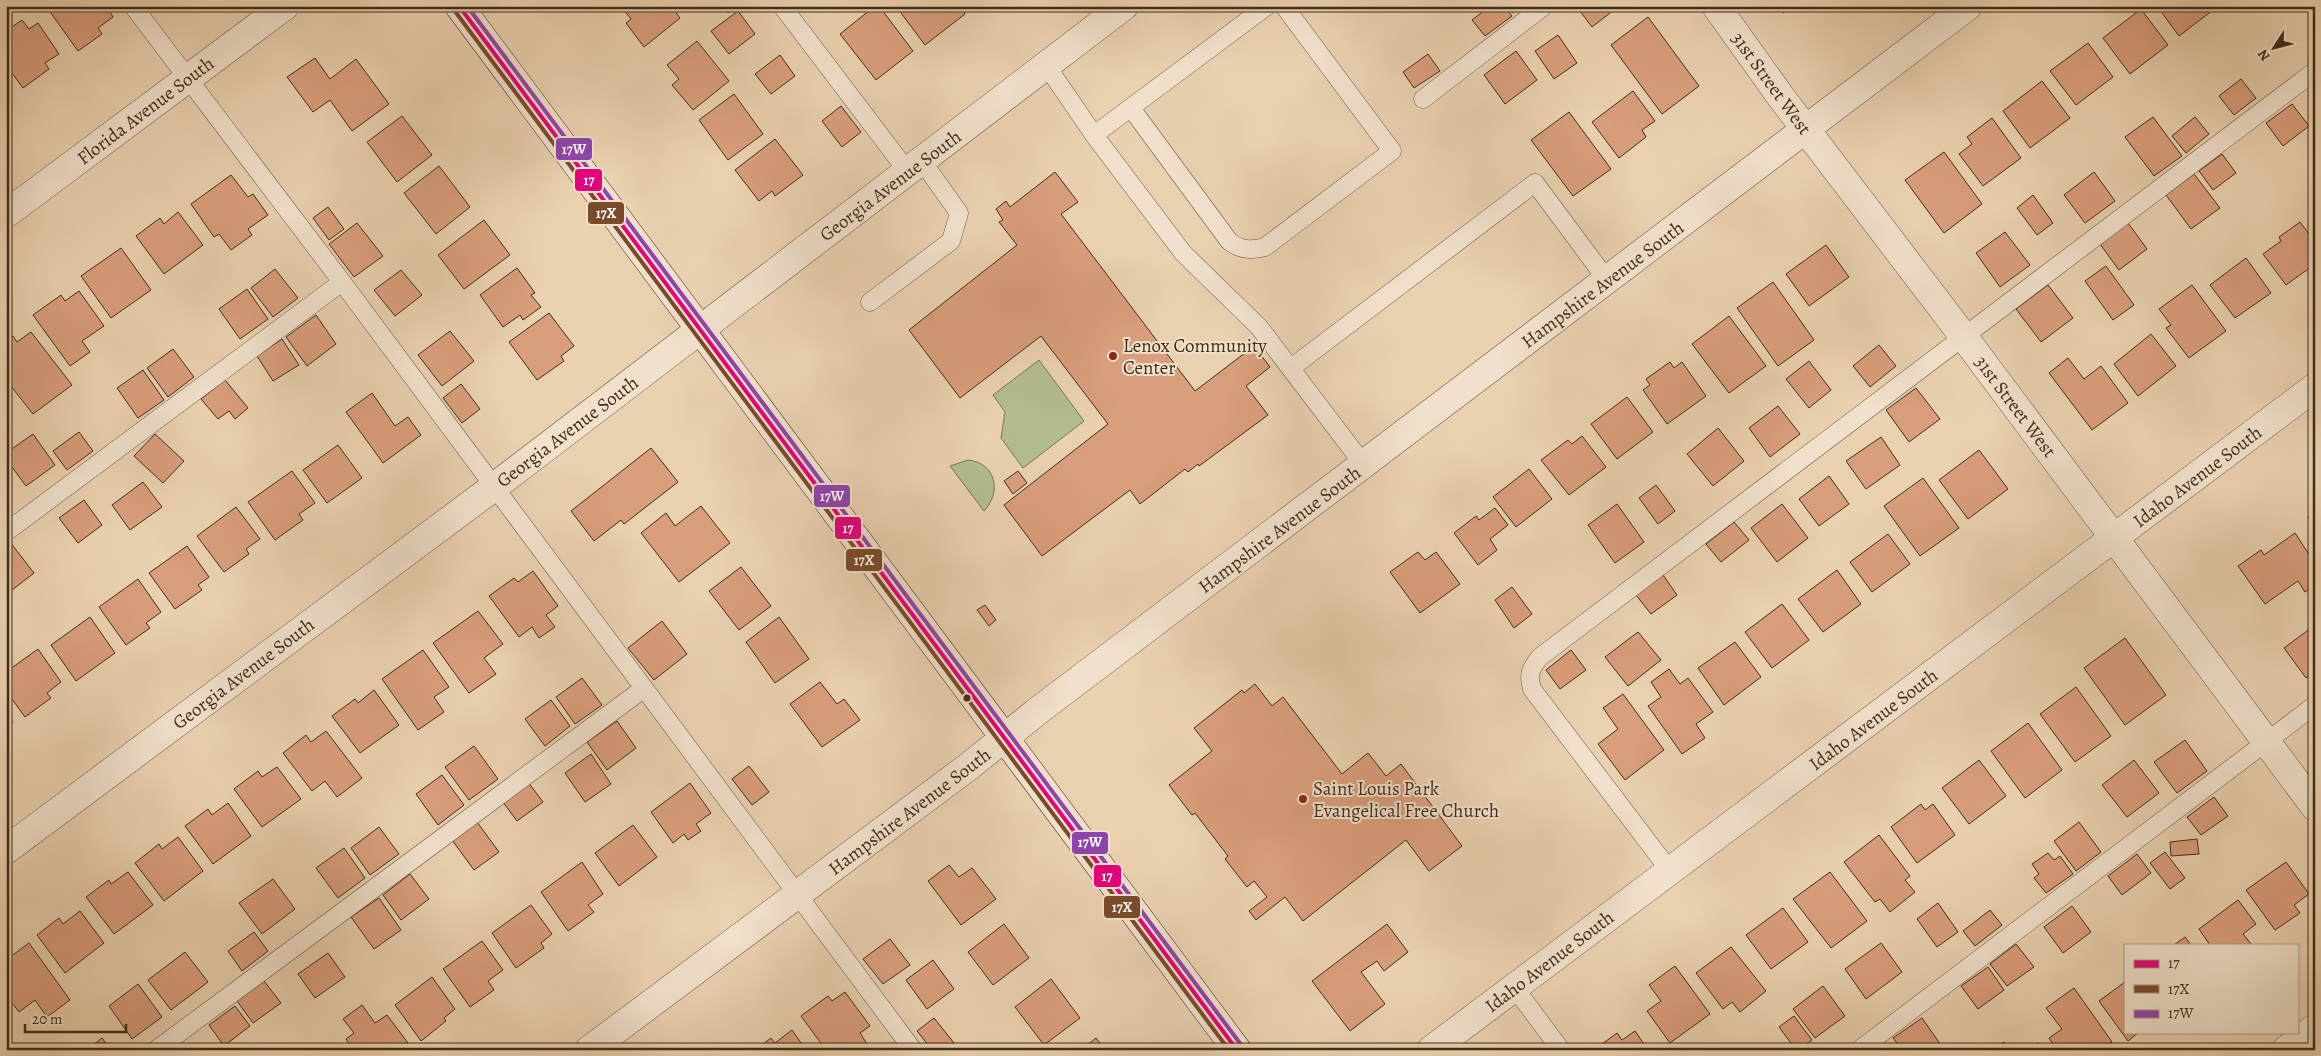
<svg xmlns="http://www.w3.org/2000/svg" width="2321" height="1056" font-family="Alegreya,serif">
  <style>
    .green { fill: #b2bd8f; stroke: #797554 }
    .building { fill: #d99e7b; stroke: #402d19 }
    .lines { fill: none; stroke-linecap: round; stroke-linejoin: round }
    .service-casing { stroke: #6a563f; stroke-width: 19 }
    .minor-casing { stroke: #6a563f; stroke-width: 29 }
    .secondary-casing { stroke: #402d19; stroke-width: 29 }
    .service { stroke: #f1e1cc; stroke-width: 18 }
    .minor { stroke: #f1e1cc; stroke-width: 28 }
    .secondary { stroke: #f1e1cc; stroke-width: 28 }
    .bus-1-casing { stroke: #f1e1cc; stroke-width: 8 }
    .bus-2-casing { stroke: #f1e1cc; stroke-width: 8 }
    .bus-3-casing { stroke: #f1e1cc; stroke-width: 8 }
    .bus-1 { stroke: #e5007d; stroke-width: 4 }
    .bus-2 { stroke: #7a4b2a; stroke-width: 4 }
    .bus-3 { stroke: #8e44ad; stroke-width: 4 }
    .poi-dot { fill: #8f2418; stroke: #f1e1cc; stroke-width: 2 }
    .bus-dot { fill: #402d19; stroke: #f1e1cc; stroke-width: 2 }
    .labels { text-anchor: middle; stroke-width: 4; stroke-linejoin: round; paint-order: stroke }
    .street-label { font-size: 19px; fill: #402d19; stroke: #f1e1cc }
    .poi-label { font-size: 19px; fill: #402d19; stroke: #f1e1cc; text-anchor: start }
    .line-badge { stroke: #f1e1cc; stroke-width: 2 }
    .badge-label { font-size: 14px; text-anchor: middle; font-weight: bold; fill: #fff }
  </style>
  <rect width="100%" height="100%" fill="#ead1b0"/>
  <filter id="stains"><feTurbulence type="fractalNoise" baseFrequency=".004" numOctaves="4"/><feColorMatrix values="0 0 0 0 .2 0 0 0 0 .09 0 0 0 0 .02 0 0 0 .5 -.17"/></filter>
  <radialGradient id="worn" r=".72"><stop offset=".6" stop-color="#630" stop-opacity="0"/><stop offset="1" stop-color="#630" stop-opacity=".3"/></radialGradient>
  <path class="green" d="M1039,360L1084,421L1023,468L1001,438L1005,412L993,395Z
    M968,460C996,463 1002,492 984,511L950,466Z"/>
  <path class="building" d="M52,6H106L113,17L98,28L102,34L78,51L48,9Z
    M621,6H671L680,18L644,47L626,23L631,19Z
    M723,6H737L728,13Z
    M875,6H879L913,51L876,80L840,34Z
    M902,6H959L965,14L925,45L898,9Z
    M1490,6H1504L1512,16L1485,36L1472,20Z
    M1508,6H1523L1513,13Z
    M1576,6H1619L1592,27Z
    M1778,6H1792L1783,13Z
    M2157,6H2216L2217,7L2179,36Z
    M2141,9L2168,45L2130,74L2103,38Z
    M738,11L755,34L729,54L711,31Z
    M1648,17L1699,86L1662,114L1611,45Z
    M22,20L29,29L38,23L59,54L45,63L49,69L23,88L6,65V41L9,40L6,31Z
    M1558,35L1577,63L1554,79L1535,51Z
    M697,41L729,81L693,110L672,85L679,79L667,65Z
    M2088,43L2113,77L2076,105L2050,71Z
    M1516,51L1537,80L1505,104L1484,75Z
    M1428,54L1440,71L1414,88L1403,72Z
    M780,55L795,76L771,94L755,74Z
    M315,58L330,79L356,59L389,104L352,131L330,100L313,112L287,77Z
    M2241,79L2256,98L2234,115L2219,96Z
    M2042,81L2070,118L2030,148L2003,111Z
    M1633,91L1655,121L1642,130L1646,137L1619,158L1592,122Z
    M734,94L763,134L728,160L699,120Z
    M2292,104L2309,126L2283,146L2266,123Z
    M841,106L861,132L842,147L822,121Z
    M1569,112L1611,169L1573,196L1531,140Z
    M402,116L432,155L397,182L367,142Z
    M2153,117L2182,156L2154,176L2125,137Z
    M2195,117L2209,134L2186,153L2172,136Z
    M1992,118L2021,158L1983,186L1959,154L1972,144L1967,137Z
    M775,139L803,175L775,196L772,191L759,201L735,170Z
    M1944,152L1982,204L1944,233L1905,180Z
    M2222,154L2236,173L2213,190L2199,171Z
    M439,166L470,207L436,234L404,193Z
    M1055,172L1078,202L1061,214L1195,391L1254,346L1270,367L1246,386L1268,415L1199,466L1198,464L1188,472L1185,469L1140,504L1130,490L1042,556L1004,505L1108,424L1041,336L960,398L909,330L1017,245L999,222L1003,220L996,209L1006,201L1010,207Z
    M2094,172L2115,201L2085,223L2064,195Z
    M2194,174L2220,208L2191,229L2166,195Z
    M231,175L248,197L253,194L268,215L248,229L252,235L231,250L219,234L214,237L191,204Z
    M2033,195L2053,223L2037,235L2017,208Z
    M328,207L344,229L329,240L313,218Z
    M178,212L203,245L164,274L136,236L160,218L164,224Z
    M484,220L510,255L464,289L438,255Z
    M2300,222L2315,242V264L2286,285L2263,254L2281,241L2279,237Z
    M357,223L383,256L354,277L329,244Z
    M2128,223L2147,249L2119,270L2100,244Z
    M2005,232L2030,265L2000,287L1976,253Z
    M1826,245L1849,277L1809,306L1786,274Z
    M121,248L151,290L111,318L81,276Z
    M2246,258L2271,293L2235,318L2210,285Z
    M2106,266L2134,305L2113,320L2085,281Z
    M517,268L535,293L531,295L541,307L523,320L520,315L503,327L480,295Z
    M275,269L298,298L273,317L251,288Z
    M401,270L422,295L395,316L374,290Z
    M1773,282L1814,340L1778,366L1737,308Z
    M2048,285L2073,318L2041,342L2016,309Z
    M2192,285L2226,331L2189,358L2166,328L2171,325L2159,309Z
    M247,289L268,319L240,339L219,309Z
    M79,291L104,326L82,341L90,352L70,366L33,315L61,295L65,301Z
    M549,313L574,346L561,356L564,361L537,380L509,342Z
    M316,315L336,344L307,366L286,337Z
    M1729,316L1766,366L1729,393L1692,344Z
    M450,331L474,361L442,386L418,355Z
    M31,332L72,385L33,414L6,380V342L13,336L17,342Z
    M2151,334L2176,366L2138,396L2114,364Z
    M282,339L299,365L273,381L257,356Z
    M1879,345L1896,366L1870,387L1853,366Z
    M173,349L194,377L168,397L147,368Z
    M2068,358L2084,379L2101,366L2128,403L2092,430L2049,373Z
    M1809,361L1831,390L1809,408L1786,379Z
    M1670,362L1674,368L1682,362L1706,396L1667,424L1643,390L1650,385L1646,379Z
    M143,370L164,400L138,418L117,388Z
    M225,380L248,408L235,419L229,411L218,419L201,399Z
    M461,384L480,409L462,423L443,398Z
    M1916,388L1940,419L1909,442L1886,410Z
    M372,393L395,426L408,417L421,435L383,463L346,412Z
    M1627,397L1653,432L1617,459L1591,424Z
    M1778,406L1800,434L1770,457L1749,428Z
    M1718,428L1744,461L1713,486L1687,454Z
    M79,432L93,451L67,470L53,451Z
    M33,434L55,465L26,486L6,459V453Z
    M155,434L184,461L163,483L134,456Z
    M1582,436L1606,467L1569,495L1541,460L1568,440L1572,444Z
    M1881,437L1900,465L1866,489L1846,461Z
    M338,445L362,478L327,503L303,470Z
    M651,448L678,482L624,524L621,520L594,541L571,511Z
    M1979,450L2008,489L1968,519L1939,480Z
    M1529,469L1552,499L1516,527L1493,497Z
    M292,471L315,503L299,514L303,520L275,540L248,502Z
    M1018,471L1027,483L1013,494L1004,481Z
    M1829,476L1849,504L1819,526L1799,499Z
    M1923,478L1959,528L1920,556L1884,506Z
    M143,482L162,507L130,530L112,505Z
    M1656,485L1675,511L1658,524L1639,498Z
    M84,500L102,525L78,543L59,518Z
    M1617,504L1644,542L1615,563L1588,525Z
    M1782,504L1808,538L1777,562L1751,528Z
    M701,506L730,543L679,582L641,533L666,513L675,526Z
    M236,507L260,539L246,549L249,554L224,572L197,536Z
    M1495,508L1508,525L1490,539L1497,550L1478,565L1454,533L1476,516L1479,520Z
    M2315,512V526L2308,517Z
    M1734,522L1749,540L1721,562L1706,544Z
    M2295,533L2310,556L2315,552V585L2305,592L2298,581L2265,604L2238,566L2261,550L2264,555Z
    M1888,534L1910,564L1872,592L1850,562Z
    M10,542L34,573L7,594L6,545Z
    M187,546L209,577L198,585L202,590L175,609L149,573Z
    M1418,552L1425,560L1436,552L1460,584L1420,613L1390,572Z
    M741,567L771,606L739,630L709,591Z
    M1837,570L1861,604L1823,632L1798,599Z
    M533,571L558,606L546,615L555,627L539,638L532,627L519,637L489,596L514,578L518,582Z
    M1663,575L1677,595L1651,614L1636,595Z
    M138,579L161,612L146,623L150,628L126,645L99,607Z
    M1512,587L1532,614L1514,628L1495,600Z
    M1782,604L1809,640L1772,668L1745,632Z
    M985,605L996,620L989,626L977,610Z
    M478,611L503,644L484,658L496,674L469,693L433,643Z
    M90,617L115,653L76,681L51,645Z
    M779,617L809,659L775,683L746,642Z
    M662,621L687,654L654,680L628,648Z
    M2315,625V672L2306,678L2284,648Z
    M1638,632L1661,660L1628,686L1605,657Z
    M2125,638L2166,695L2125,725L2084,668Z
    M1735,642L1761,677L1724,705L1698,668Z
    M38,649L61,682L47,693L51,698L25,717L6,691V672Z
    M423,650L449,687L434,697L444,712L418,730L382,679Z
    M1571,650L1586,670L1560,689L1546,670Z
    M1669,669L1680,684L1688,678L1713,712L1696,724L1705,738L1682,754L1648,706L1661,697L1651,682Z
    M582,678L602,705L575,724L556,697Z
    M820,682L837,704L844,699L860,720L822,747L790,704Z
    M1255,684L1272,706L1283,697L1342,774L1368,753L1386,776L1401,764L1462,846L1429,871L1406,840L1303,921L1285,897L1256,920L1249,911L1267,897L1254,881L1247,887L1225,859L1228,856L1195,813L1192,815L1169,785L1212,751L1194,728L1242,690L1244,693Z
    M2076,687L2111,736L2075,762L2040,714Z
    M374,690L399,725L360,753L332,716L355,699L358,703Z
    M1623,694L1664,750L1625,780L1598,744L1618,729L1603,708Z
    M551,700L570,726L545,746L525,719Z
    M6,713L13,722L6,727Z
    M617,721L636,748L607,770L587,742Z
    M2028,723L2062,770L2025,798L1991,751Z
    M326,731L362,778L337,797L325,781L312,791L283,753L306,735L311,742Z
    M2185,740L2207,771L2177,793L2154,762Z
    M474,746L498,779L469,800L445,767Z
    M591,754L611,784L585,802L565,773Z
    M1979,760L2006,796L1969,824L1942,788Z
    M2134,760L2159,793L2127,817L2102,785Z
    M749,766L769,792L752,805L732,779Z
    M277,767L301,799L262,827L234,789L258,771L262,777Z
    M442,775L464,805L438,825L416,794Z
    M528,782L543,802L517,821L502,801Z
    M690,783L711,813L696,824L701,831L688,840L684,834L673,843L651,812Z
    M2214,797L2228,816L2201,835L2187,817Z
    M228,803L251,836L213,864L185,826L208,809L212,815Z
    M1921,804L1925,810L1933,804L1955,835L1917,863L1891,827Z
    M477,822L499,852L474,870L452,840Z
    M2079,822L2101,852L2076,871L2054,841Z
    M633,825L657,857L619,886L595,853Z
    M379,827L399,854L370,875L351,848Z
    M1879,835L1910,876L1905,880L1915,892L1890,912L1880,899L1875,902L1844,862Z
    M178,837L203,871L164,901L135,863L159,844L162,849Z
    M2197,839L2199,854L2171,856L2170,842Z
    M344,848L365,878L338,898L316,868Z
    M2165,852L2185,878L2170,889L2150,863Z
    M2048,853L2054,860L2060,856L2073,874L2046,893L2034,878L2039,874L2032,864Z
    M2137,854L2151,873L2122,895L2108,876Z
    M582,862L603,894L588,905L594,912L568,931L541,892Z
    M2286,862L2309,894L2294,905L2300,913L2275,930L2246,890Z
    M949,865L959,877L972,868L996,899L961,925L928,881Z
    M128,872L153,905L114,934L86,897L109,880L111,884Z
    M1830,872L1867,921L1831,948L1793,899Z
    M410,874L429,899L401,920L383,895Z
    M273,879L295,909L262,934L239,903Z
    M379,898L401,930L374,949L351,917Z
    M2238,900L2256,924L2243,934L2252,945H2210L2199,929Z
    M1938,903L1958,932L1937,947L1917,919Z
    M531,905L552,934L541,943L544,948L516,968L492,933Z
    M2072,906L2091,932L2063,953L2044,927Z
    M1783,908L1808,942L1771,969L1746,935Z
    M1990,910L2002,925L1975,946L1963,931Z
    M80,911L104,943L65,973L37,935L59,918L63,924Z
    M1004,924L1029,958L993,985L968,952Z
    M1387,924L1408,952L1384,971L1377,961L1361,972L1385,1004L1350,1031L1312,981Z
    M254,932L268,951L242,971L228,951Z
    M2185,937L2191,945H2174Z
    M890,939L910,965L883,984L863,959Z
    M482,941L503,970L488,981L494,990L470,1007L443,969Z
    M29,943L70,1000L47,1017L35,1000L19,1012L6,995V960Z
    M1881,943L1902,972L1866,999L1845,969Z
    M2016,944L2034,967L2007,986L1990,964Z
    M1731,947L1766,991L1740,1012L1732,1002L1723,1009L1696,973Z
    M185,952L208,982L171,1010L148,980Z
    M328,953L345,977L315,998L298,974Z
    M933,960L954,989L927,1009L906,980Z
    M1675,966L1710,1014L1670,1043L1647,1011L1661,1001L1649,985Z
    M1988,967L2004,990L1978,1009L1961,986Z
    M432,977L455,1009L444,1018L446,1021L421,1041L395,1005Z
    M1051,979L1080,1018L1044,1045L1015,1007Z
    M264,981L281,1003L253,1023L237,1001Z
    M2125,982V1032H2139L2128,1041L2099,1001Z
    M138,984L162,1017L132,1039L109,1006Z
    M1823,986L1845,1016L1815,1038L1793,1009Z
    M2074,988L2112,1042L2101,1050H2057L2049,1038L2062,1029L2046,1008Z
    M845,992L870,1026L860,1033L871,1050H848L844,1045L838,1050H826L801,1016L828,996L832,1001Z
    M362,1005L375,1023L387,1015L408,1043L398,1050H353L346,1039L354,1033L343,1019Z
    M235,1006L250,1026L224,1046L209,1025Z
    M1794,1016L1812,1040L1799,1050H1796L1779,1027Z
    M934,1018L954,1043L945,1050H932L917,1031Z
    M1922,1018L1943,1048L1902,1050L1893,1038Z
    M792,1030L806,1050H755L771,1038L775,1043Z
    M1635,1031L1648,1050H1594L1617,1033L1622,1040Z
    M102,1038L111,1050H96L92,1046Z
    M1096,1038L1105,1050H1081Z
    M2004,1042L2010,1050H1993Z
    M2038,1043L2042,1050H2029Z"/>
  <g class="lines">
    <defs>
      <path id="service" d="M133,6L342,282L913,1050
        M782,6L908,172
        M1046,65L1094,135L1183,253L1259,327L1364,465
        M1423,99L1544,6
        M1131,108L1229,241C1240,250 1251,251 1265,247L1392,151L1284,6
        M1094,135L1267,6
        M870,302L951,241L959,213L922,161
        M1291,368L1535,183L1607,280
        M6,532L342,282
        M1670,871L1532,689C1528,675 1530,669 1540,657L2315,71
        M1514,987L1561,1050
        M156,1050L643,689
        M1859,1050L2315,705"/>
      <path id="minor" d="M1716,6L1781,97L1964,337L2315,807
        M6,214L285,6
        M6,850L494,487L1124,6
        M589,1050L968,767L1039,710L1968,6
        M1431,1050L2315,387
        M2286,1050L2315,1028"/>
      <path id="secondary" d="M459,6L1237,1050"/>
    </defs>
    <use href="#service" class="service-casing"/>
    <use href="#minor" class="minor-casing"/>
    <use href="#secondary" class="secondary-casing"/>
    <use href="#service" class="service"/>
    <use href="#minor" class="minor"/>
    <use href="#secondary" class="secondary"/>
    <defs>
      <path id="bus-1" d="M459,6L1237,1050"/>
      <path id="bus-2" d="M454,10L1229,1050"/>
      <path id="bus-3" d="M467,6L1242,1046"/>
    </defs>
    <use href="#bus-1" class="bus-1-casing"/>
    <use href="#bus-2" class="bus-2-casing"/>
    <use href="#bus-3" class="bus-3-casing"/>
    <use href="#bus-1" class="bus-1"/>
    <use href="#bus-2" class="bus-2"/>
    <use href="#bus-3" class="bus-3"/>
  </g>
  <g class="poi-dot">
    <circle cx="1113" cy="356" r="5"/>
    <circle cx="1303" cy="799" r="5"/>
  </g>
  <circle class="bus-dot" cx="967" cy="698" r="4.5"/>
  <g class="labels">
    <g class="street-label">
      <text transform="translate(1772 83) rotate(54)" y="7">31st Street West</text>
      <text transform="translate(145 110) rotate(-37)" y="7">Florida Avenue South</text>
      <text transform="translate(890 185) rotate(-37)" y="7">Georgia Avenue South</text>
      <text transform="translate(1602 284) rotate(-37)" y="7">Hampshire Avenue South</text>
      <text transform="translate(2016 406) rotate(53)" y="7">31st Street West</text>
      <text transform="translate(567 431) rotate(-37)" y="7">Georgia Avenue South</text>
      <text transform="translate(2197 476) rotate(-37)" y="7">Idaho Avenue South</text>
      <text transform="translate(1279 529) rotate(-37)" y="7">Hampshire Avenue South</text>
      <text transform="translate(243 673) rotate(-37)" y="7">Georgia Avenue South</text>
      <text transform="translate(1873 719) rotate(-37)" y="7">Idaho Avenue South</text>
      <text transform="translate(909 811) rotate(-37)" y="7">Hampshire Avenue South</text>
      <text transform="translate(1549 961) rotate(-37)" y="7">Idaho Avenue South</text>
    </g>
    <g class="poi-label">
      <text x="1123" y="352">Lenox Community<tspan x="1123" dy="22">Center</tspan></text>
      <text x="1313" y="795">Saint Louis Park<tspan x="1313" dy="22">Evangelical Free Church</tspan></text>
    </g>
  </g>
  <g class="line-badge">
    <rect x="555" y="137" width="38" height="24" rx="5" fill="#8e44ad"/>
    <rect x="574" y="168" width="29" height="24" rx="5" fill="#e5007d"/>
    <rect x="587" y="201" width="38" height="24" rx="5" fill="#7a4b2a"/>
    <rect x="813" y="484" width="38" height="24" rx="5" fill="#8e44ad"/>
    <rect x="834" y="516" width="28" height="24" rx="5" fill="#e5007d"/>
    <rect x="845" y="548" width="38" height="24" rx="5" fill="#7a4b2a"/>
    <rect x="1071" y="831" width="38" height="24" rx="5" fill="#8e44ad"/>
    <rect x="1093" y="864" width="29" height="24" rx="5" fill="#e5007d"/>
    <rect x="1103" y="895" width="38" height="24" rx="5" fill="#7a4b2a"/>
  </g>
  <g class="badge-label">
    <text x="574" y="154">17W</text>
    <text x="589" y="185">17</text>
    <text x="606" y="218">17X</text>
    <text x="832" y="501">17W</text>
    <text x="848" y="533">17</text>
    <text x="864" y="565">17X</text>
    <text x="1090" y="847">17W</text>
    <text x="1107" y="881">17</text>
    <text x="1122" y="912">17X</text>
  </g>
  <rect width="2321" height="1056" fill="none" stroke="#ead1b0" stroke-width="25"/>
  <rect x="8" y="8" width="2306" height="1041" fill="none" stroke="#402d19" stroke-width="2.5"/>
  <rect x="12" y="12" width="2296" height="1031" fill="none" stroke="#402d19"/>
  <rect x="2124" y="944" width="175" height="90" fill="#f1e1cc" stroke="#aa9984"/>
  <rect x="2134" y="960" width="25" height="8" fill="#e5007d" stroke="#aa9984"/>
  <text x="2168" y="968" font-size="15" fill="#402d19">17</text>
  <rect x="2134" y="985" width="25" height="8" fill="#7a4b2a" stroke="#aa9984"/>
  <text x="2168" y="994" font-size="15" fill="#402d19">17X</text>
  <rect x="2134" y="1010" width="25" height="8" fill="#8e44ad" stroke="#aa9984"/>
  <text x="2168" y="1018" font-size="15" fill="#402d19">17W</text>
  <g transform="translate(2274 48) rotate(234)" stroke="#f1e1cc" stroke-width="4" paint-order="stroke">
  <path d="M0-4L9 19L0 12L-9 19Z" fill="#402d19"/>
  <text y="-8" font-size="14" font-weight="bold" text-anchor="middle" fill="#402d19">N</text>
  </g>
  <path d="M25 1024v8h101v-8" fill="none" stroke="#402d19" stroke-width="2.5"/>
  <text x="32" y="1024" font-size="15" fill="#402d19" stroke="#f1e1cc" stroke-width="4" paint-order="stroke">20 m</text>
  <rect width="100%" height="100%" filter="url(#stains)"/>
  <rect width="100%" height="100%" fill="url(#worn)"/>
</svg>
